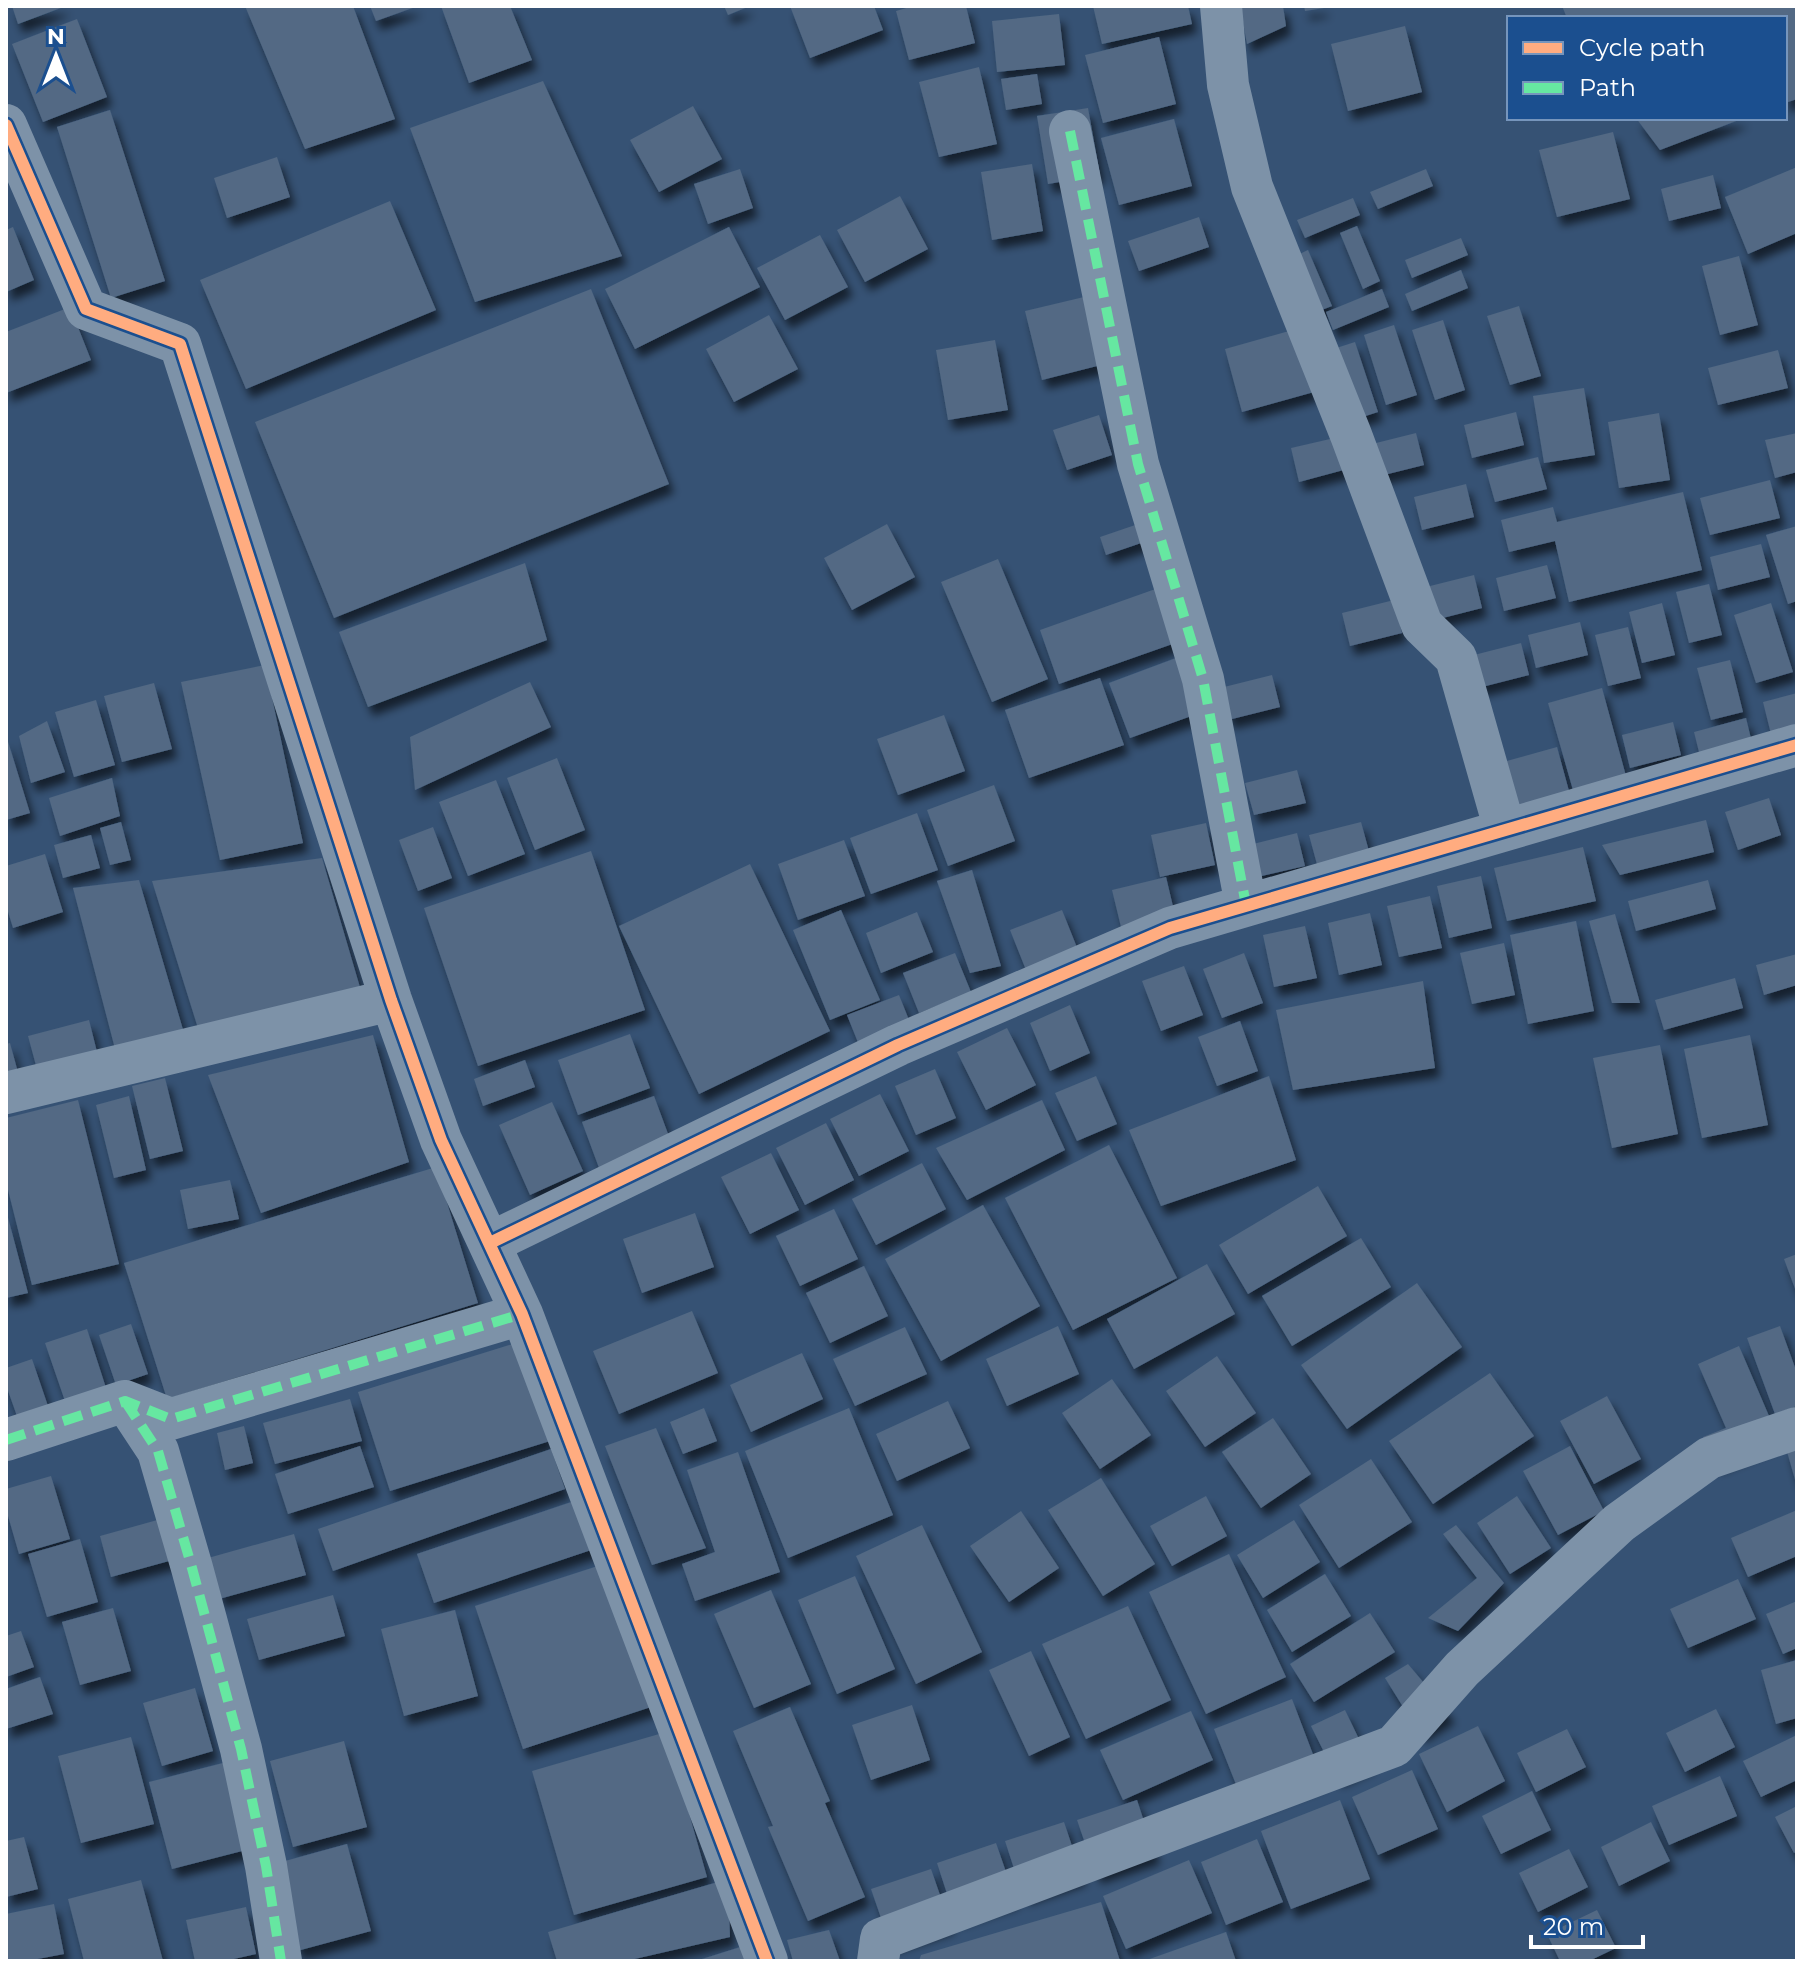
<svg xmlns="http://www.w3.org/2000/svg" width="1803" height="1967" font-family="Montserrat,sans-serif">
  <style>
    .building { fill: #526984; filter: url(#shadow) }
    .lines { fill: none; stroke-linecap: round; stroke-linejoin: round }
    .minor { stroke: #7d92a8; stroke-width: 42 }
    .quiet { stroke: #66e7a1; stroke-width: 10; stroke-dasharray: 20 10; stroke-linecap: butt }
    .cycleway-casing { stroke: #1b4f8f; stroke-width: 17 }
    .cycleway { stroke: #ffac80; stroke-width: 12 }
  </style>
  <defs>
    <filter id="shadow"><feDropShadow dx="5" dy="9" stdDeviation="4" flood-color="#0009"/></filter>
  </defs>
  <rect width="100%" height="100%" fill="#365274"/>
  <path class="building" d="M12,6H66L18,24Z
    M245,6H353L395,119L305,149Z
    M370,6H418L376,21Z
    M441,6H510L532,60L469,83Z
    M724,6H750L728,15Z
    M790,6H874L883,30L810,58Z
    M913,6H966L975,43L909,60L896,11Z
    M1093,6H1188L1192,24L1102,44Z
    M1240,6H1283L1286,26L1247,44Z
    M1304,6H1324V8L1305,11Z
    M1562,6H1797V99L1785,103V18H1567Z
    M1059,14L1065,65L997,72L992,21Z
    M77,19L107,97L43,122L12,44Z
    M1405,26L1422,92L1348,111L1331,44Z
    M1159,37L1176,104L1103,123L1085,55Z
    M979,67L997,144L939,157L919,82Z
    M1037,74L1042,104L1006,110L1001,79Z
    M543,81L622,256L475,302L410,128Z
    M693,106L722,159L659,192L630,140Z
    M1088,108L1100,175L1048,184L1037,116Z
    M110,110L165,281L111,298L57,127Z
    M1636,118H1744L1660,150Z
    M1174,119L1192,186L1119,205L1101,138Z
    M1613,132L1630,199L1557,217L1539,150Z
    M277,157L290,197L227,218L214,178Z
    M1032,164L1043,231L992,240L981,172Z
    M1797,167V233L1748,254L1725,197Z
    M740,169L753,208L708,224L694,184Z
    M1426,169L1433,186L1378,209L1370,192Z
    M1713,175L1721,208L1669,221L1661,189Z
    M900,196L928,249L865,282L837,230Z
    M1353,198L1360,215L1305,238L1297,220Z
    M390,201L436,310L246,389L200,280Z
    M1199,217L1209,247L1139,271L1128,241Z
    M1357,226L1380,281L1363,289L1340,233Z
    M13,227L34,280L6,292V230Z
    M729,227L760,287L635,349L605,289Z
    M820,235L848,287L785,320L757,268Z
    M1461,238L1468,255L1412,278L1405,260Z
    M1308,250L1332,306L1314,313L1291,258Z
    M1739,256L1758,325L1720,335L1702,266Z
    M1461,270L1468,288L1412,311L1405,294Z
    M591,289L669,484L334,618L255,422Z
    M1382,289L1389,307L1333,330L1326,312Z
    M1084,297L1101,365L1042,380L1025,311Z
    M1519,306L1541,376L1510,385L1487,316Z
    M70,307L91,360L6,393V332Z
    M769,315L798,369L734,402L706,349Z
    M1443,320L1465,390L1435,400L1412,330Z
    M1394,325L1417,395L1386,405L1364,335Z
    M1296,329L1314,392L1242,412L1225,349Z
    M995,340L1008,410L948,420L936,350Z
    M1355,342L1378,412L1347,422L1324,352Z
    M1778,350L1788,388L1718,405L1708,368Z
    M1584,388L1595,455L1544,463L1533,396Z
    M1516,412L1524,445L1472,458L1464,425Z
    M1659,413L1670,480L1619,488L1608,422Z
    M1099,415L1112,455L1067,470L1053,430Z
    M1416,433L1424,465L1372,478L1364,446Z
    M1797,433V472L1775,478L1765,440Z
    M1343,436L1351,468L1299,482L1291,448Z
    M1538,457L1547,489L1495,502L1486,470Z
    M1770,480L1780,518L1710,535L1700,498Z
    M1466,484L1474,517L1422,530L1414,497Z
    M1683,492L1702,570L1569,602L1555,541L1509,552L1501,520L1553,507L1557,522Z
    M1144,522L1150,540L1106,555L1100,537Z
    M887,524L915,577L852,610L824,558Z
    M1797,526V601L1788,604L1766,535Z
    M1761,544L1770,577L1718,590L1710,557Z
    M998,559L1048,679L992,702L941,582Z
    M525,563L547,640L368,707L339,632Z
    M1547,565L1556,598L1504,611L1496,578Z
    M1474,575L1482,608L1431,621L1422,588Z
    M1709,584L1722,635L1689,643L1676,592Z
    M1161,587L1181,641L1059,684L1040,630Z
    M1394,600L1402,633L1350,646L1342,613Z
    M1662,603L1675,655L1642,663L1629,612Z
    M1771,603L1793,672L1756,683L1734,615Z
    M1580,622L1588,655L1536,668L1528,635Z
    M1628,627L1641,678L1608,686L1595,635Z
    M1521,643L1529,675L1478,688L1470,656Z
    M1176,658L1197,714L1130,738L1109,683Z
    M1730,660L1743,712L1711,720L1697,668Z
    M265,665L303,843L220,860L181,682Z
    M1272,675L1280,707L1228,720L1220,688Z
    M1100,678L1124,745L1029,778L1005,710Z
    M530,682L551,727L415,790L410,737Z
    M154,683L172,749L122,762L104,696Z
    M1602,688L1626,776L1573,790L1548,703Z
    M1797,693V728L1771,734L1763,702Z
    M96,700L115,765L74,777L55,712Z
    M944,715L965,771L898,795L877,739Z
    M1746,718L1754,751L1702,764L1694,732Z
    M47,721L65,772L31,783L19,736Z
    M1673,722L1681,755L1630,768L1622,735Z
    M6,735L30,813L6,820Z
    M1557,747L1572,802L1518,817L1503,762Z
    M557,758L585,830L535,850L507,778Z
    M1297,770L1306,803L1254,815L1245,783Z
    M112,778L120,816L60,836L49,798Z
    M496,780L525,854L468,876L439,802Z
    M994,785L1015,841L948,866L927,810Z
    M1769,798L1781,835L1738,850L1725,812Z
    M917,813L938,870L871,894L850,838Z
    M1706,820L1714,852L1620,875L1602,845Z
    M121,822L131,860L110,865L100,828Z
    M1361,822L1370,855L1318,868L1309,835Z
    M1206,823L1215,865L1160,877L1151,835Z
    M433,827L452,878L418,891L399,840Z
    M1297,833L1305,866L1253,878L1245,846Z
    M91,835L100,868L63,878L54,845Z
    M844,840L865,896L798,920L778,864Z
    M1583,847L1596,901L1507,921L1494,868Z
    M591,851L645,1010L478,1066L424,908Z
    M45,854L63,912L13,928L6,905V866Z
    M322,858L364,1001L202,1041L152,881Z
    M750,864L830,1031L699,1094L619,926Z
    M972,870L1001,966L970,973L937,881Z
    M1481,876L1492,928L1449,938L1437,886Z
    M1166,877L1176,919L1122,931L1112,890Z
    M139,880L189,1050L119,1064L73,888Z
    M1708,880L1716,909L1636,931L1628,901Z
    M1430,896L1442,948L1399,957L1387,906Z
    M841,910L880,1000L830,1020L793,930Z
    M1062,910L1078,950L1026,970L1010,930Z
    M917,912L933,952L881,973L866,933Z
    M1370,913L1382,965L1339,975L1328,923Z
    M1615,914L1640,1003H1612L1589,921Z
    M1576,921L1594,1011L1528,1024L1510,935Z
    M1305,926L1317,978L1274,987L1263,935Z
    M1504,943L1515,995L1472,1004L1460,953Z
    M955,953L971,992L919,1013L903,973Z
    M1244,953L1263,1003L1222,1018L1203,969Z
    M1797,954V985L1764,995L1756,965Z
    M1184,966L1203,1015L1161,1031L1142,981Z
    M1735,978L1743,1008L1664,1030L1655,1000Z
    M1423,981L1435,1068L1293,1090L1276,1010Z
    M899,995L915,1035L863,1055L847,1015Z
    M1070,1005L1090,1053L1050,1071L1030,1023Z
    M89,1020L101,1068L41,1084L28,1036Z
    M1240,1021L1258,1071L1217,1086L1198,1037Z
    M1007,1028L1036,1085L986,1110L957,1052Z
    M630,1034L650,1088L578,1115L558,1060Z
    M373,1035L409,1162L261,1213L208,1075Z
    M1750,1035L1768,1125L1702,1138L1684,1049Z
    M10,1043L23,1091L6,1096V1044Z
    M1660,1045L1678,1134L1612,1148L1593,1058Z
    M525,1060L535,1087L483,1106L474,1079Z
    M935,1069L956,1118L916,1135L895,1086Z
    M1096,1076L1117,1124L1077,1141L1055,1093Z
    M1269,1076L1296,1160L1161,1206L1129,1130Z
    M165,1078L183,1151L150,1159L132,1086Z
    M880,1094L909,1151L859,1176L830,1119Z
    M129,1096L146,1170L114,1178L96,1105Z
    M654,1096L674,1150L602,1176L582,1122Z
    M78,1100L119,1264L32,1285L6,1182V1118Z
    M1042,1100L1065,1150L967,1200L936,1148Z
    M552,1102L583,1171L530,1195L499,1125Z
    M826,1123L854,1180L805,1205L776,1148Z
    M1109,1145L1177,1278L1073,1330L1005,1198Z
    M771,1153L799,1210L750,1234L721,1177Z
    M922,1163L946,1209L876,1245L852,1199Z
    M436,1167L478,1303L167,1399L124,1263Z
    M230,1180L239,1219L188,1229L180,1190Z
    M1318,1186L1347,1236L1248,1294L1219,1245Z
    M983,1205L1040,1306L941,1361L885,1259Z
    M834,1209L858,1259L800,1286L776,1236Z
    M6,1210L28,1293L6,1298Z
    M695,1213L714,1267L642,1293L623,1239Z
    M1361,1238L1391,1287L1292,1346L1262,1296Z
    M1797,1254V1294L1784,1259Z
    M1207,1264L1235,1314L1134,1369L1107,1319Z
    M864,1266L888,1316L830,1343L806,1293Z
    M1417,1283L1462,1347L1347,1429L1301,1365Z
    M692,1311L718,1373L619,1414L593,1351Z
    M131,1324L148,1374L116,1385L99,1335Z
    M1058,1326L1079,1374L1007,1406L986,1359Z
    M1780,1326L1797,1373V1406L1775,1414L1747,1338Z
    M905,1327L927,1374L855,1406L833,1359Z
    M87,1329L107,1391L66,1404L45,1343Z
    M519,1342L550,1441L390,1491L358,1392Z
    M1739,1346L1778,1437L1715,1464L1703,1437L1726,1428L1698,1364Z
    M802,1353L823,1399L751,1432L730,1385Z
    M1217,1356L1256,1413L1205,1447L1166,1391Z
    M32,1359L49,1409L18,1419L6,1385V1368Z
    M1490,1373L1534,1436L1433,1504L1389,1441Z
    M1112,1379L1151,1435L1100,1469L1062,1413Z
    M1607,1396L1641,1459L1594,1484L1560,1421Z
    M350,1399L362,1441L275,1464L263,1423Z
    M948,1401L970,1448L897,1481L876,1434Z
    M704,1408L717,1441L683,1454L670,1422Z
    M849,1408L893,1515L788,1558L745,1451Z
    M1273,1418L1311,1474L1261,1508L1222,1452Z
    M244,1426L253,1463L225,1470L217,1433Z
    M656,1428L706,1548L652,1565L605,1446Z
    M1797,1444V1483H1796L1786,1448Z
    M360,1446L374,1487L288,1514L275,1474Z
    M1570,1446L1604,1511L1558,1535L1523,1471Z
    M551,1449L565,1489L333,1571L318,1529Z
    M738,1452L780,1572L695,1601L682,1564L715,1552L687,1470Z
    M1371,1459L1412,1522L1339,1568L1299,1505Z
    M51,1476L70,1539L19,1554L6,1509V1489Z
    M1101,1478L1155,1564L1103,1596L1048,1510Z
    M589,1496L606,1545L434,1603L417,1554Z
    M1206,1496L1227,1536L1172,1566L1150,1526Z
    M1517,1496L1551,1548L1510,1574L1477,1523Z
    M1797,1510V1556L1748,1577L1731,1538Z
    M1021,1511L1059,1568L1009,1602L970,1546Z
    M186,1512L198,1553L111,1577L100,1536Z
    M1294,1520L1320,1562L1263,1598L1237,1555Z
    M922,1525L982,1652L916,1684L856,1556Z
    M1456,1525L1504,1583L1458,1631L1428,1618L1477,1578L1443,1534Z
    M294,1534L306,1575L219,1599L208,1558Z
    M80,1539L98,1602L47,1617L28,1554Z
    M1229,1554L1286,1677L1206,1714L1149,1592Z
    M607,1563L654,1706L523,1749L475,1606Z
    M1325,1574L1351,1616L1292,1652L1267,1610Z
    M855,1576L895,1669L837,1694L798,1600Z
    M1738,1579L1756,1619L1688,1648L1670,1609Z
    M771,1590L811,1684L754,1708L714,1614Z
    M333,1595L345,1636L259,1660L247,1619Z
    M1797,1601V1648L1783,1654L1766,1614Z
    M1128,1606L1171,1700L1086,1739L1042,1644Z
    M113,1608L131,1671L80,1685L62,1622Z
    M455,1610L478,1696L404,1716L381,1629Z
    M1370,1613L1395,1652L1314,1702L1290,1664Z
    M21,1631L34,1667L6,1677V1636Z
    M1031,1651L1070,1737L1029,1756L989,1670Z
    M1797,1660V1718L1776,1724L1761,1670Z
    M1408,1664L1450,1714L1420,1734L1385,1678Z
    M40,1677L53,1714L6,1729V1689Z
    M195,1688L213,1751L162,1766L143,1703Z
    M1292,1699L1322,1778L1245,1807L1214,1729Z
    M912,1705L930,1760L871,1780L852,1725Z
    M790,1707L830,1801L825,1803L865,1897L808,1921L768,1827L773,1826L733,1731Z
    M1716,1709L1735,1747L1685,1772L1666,1733Z
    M1345,1710L1370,1762L1337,1778L1311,1726Z
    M1191,1711L1213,1760L1123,1800L1100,1750Z
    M1478,1726L1505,1781L1447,1812L1419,1754Z
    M1567,1729L1586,1767L1536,1792L1517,1753Z
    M666,1732L707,1877L574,1915L532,1771Z
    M1797,1735V1780L1761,1797L1743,1761Z
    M131,1737L154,1824L81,1843L58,1756Z
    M344,1741L367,1827L293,1847L270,1761Z
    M223,1763L246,1850L172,1869L149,1782Z
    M1412,1770L1438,1829L1378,1855L1352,1797Z
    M1720,1776L1737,1816L1669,1845L1652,1806Z
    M1532,1791L1551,1830L1501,1854L1482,1816Z
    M1137,1800L1155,1855L1096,1875L1077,1820Z
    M1340,1800L1370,1879L1291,1909L1261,1831Z
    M1797,1806V1851L1794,1853L1775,1817Z
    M1064,1822L1082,1876L1023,1896L1005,1841Z
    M1651,1822L1670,1861L1619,1886L1601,1847Z
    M24,1837L38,1889L6,1897V1841Z
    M1257,1839L1283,1902L1226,1925L1201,1862Z
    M996,1843L1015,1898L955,1918L937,1863Z
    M347,1844L371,1931L297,1951L274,1864Z
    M1569,1849L1588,1887L1538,1912L1519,1873Z
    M1189,1860L1212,1913L1126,1949L1103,1896Z
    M931,1869L950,1924L890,1944L871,1889Z
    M728,1879L730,1937L626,1961H557L548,1932Z
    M141,1880L163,1961H84L68,1899Z
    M1101,1902L1120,1961H919L921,1955Z
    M54,1904L64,1954L27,1961H6V1914Z
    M246,1907L256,1954L225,1961H195L186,1920Z
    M1597,1910L1616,1948L1589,1961H1560L1547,1934Z
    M829,1930L840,1961H793L787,1940Z
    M1226,1932L1236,1961H1144Z
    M750,1944L752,1961H699V1960Z"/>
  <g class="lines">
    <path class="minor" d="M1221,6L1228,85L1252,187L1351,435L1422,625L1456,658L1505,830
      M6,125L86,309L180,344L391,1000L441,1140L522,1314L767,1961
      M1070,131L1138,464L1203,679L1246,905
      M6,1093L391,1000
      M490,1243L898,1045L1170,928L1797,745
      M125,1401L158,1451L192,1568L241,1749L266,1866L281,1961
      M6,1440L125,1401L171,1419L522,1314
      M878,1961L881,1939L1394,1746L1462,1669L1619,1523L1709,1458L1797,1428"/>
    <path class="quiet" d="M1070,131L1138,464L1203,679L1246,905
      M125,1401L158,1451L192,1568L241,1749L266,1866L281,1961
      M6,1440L125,1401L171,1419L522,1314"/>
    <defs>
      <path id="cycleway" d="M6,125L86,309L180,344L391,1000L441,1140L522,1314L767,1961
        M490,1243L898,1045L1170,928L1797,745"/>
    </defs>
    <use href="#cycleway" class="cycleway-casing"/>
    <use href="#cycleway" class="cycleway"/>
  </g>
  <rect width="1803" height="1967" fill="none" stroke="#ffffff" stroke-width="16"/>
  <rect x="1507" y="16" width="280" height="104" fill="#1b4f8f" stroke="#7695bc" stroke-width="2"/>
  <rect x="1523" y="42" width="40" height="12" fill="#ffac80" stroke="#7695bc" stroke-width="2"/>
  <text x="1579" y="56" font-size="24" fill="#ffffff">Cycle path</text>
  <rect x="1523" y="82" width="40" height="12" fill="#66e7a1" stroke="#7695bc" stroke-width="2"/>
  <text x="1579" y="96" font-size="24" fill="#ffffff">Path</text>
  <g transform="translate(56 56)" stroke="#1b4f8f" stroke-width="6" paint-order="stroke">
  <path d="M0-6L14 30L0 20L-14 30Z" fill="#ffffff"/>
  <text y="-12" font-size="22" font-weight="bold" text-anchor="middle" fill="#ffffff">N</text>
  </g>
  <path d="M1531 1935v12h112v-12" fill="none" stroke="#ffffff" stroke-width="4"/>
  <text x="1543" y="1935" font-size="24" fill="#ffffff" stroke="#1b4f8f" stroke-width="6" paint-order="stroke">20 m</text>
</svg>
